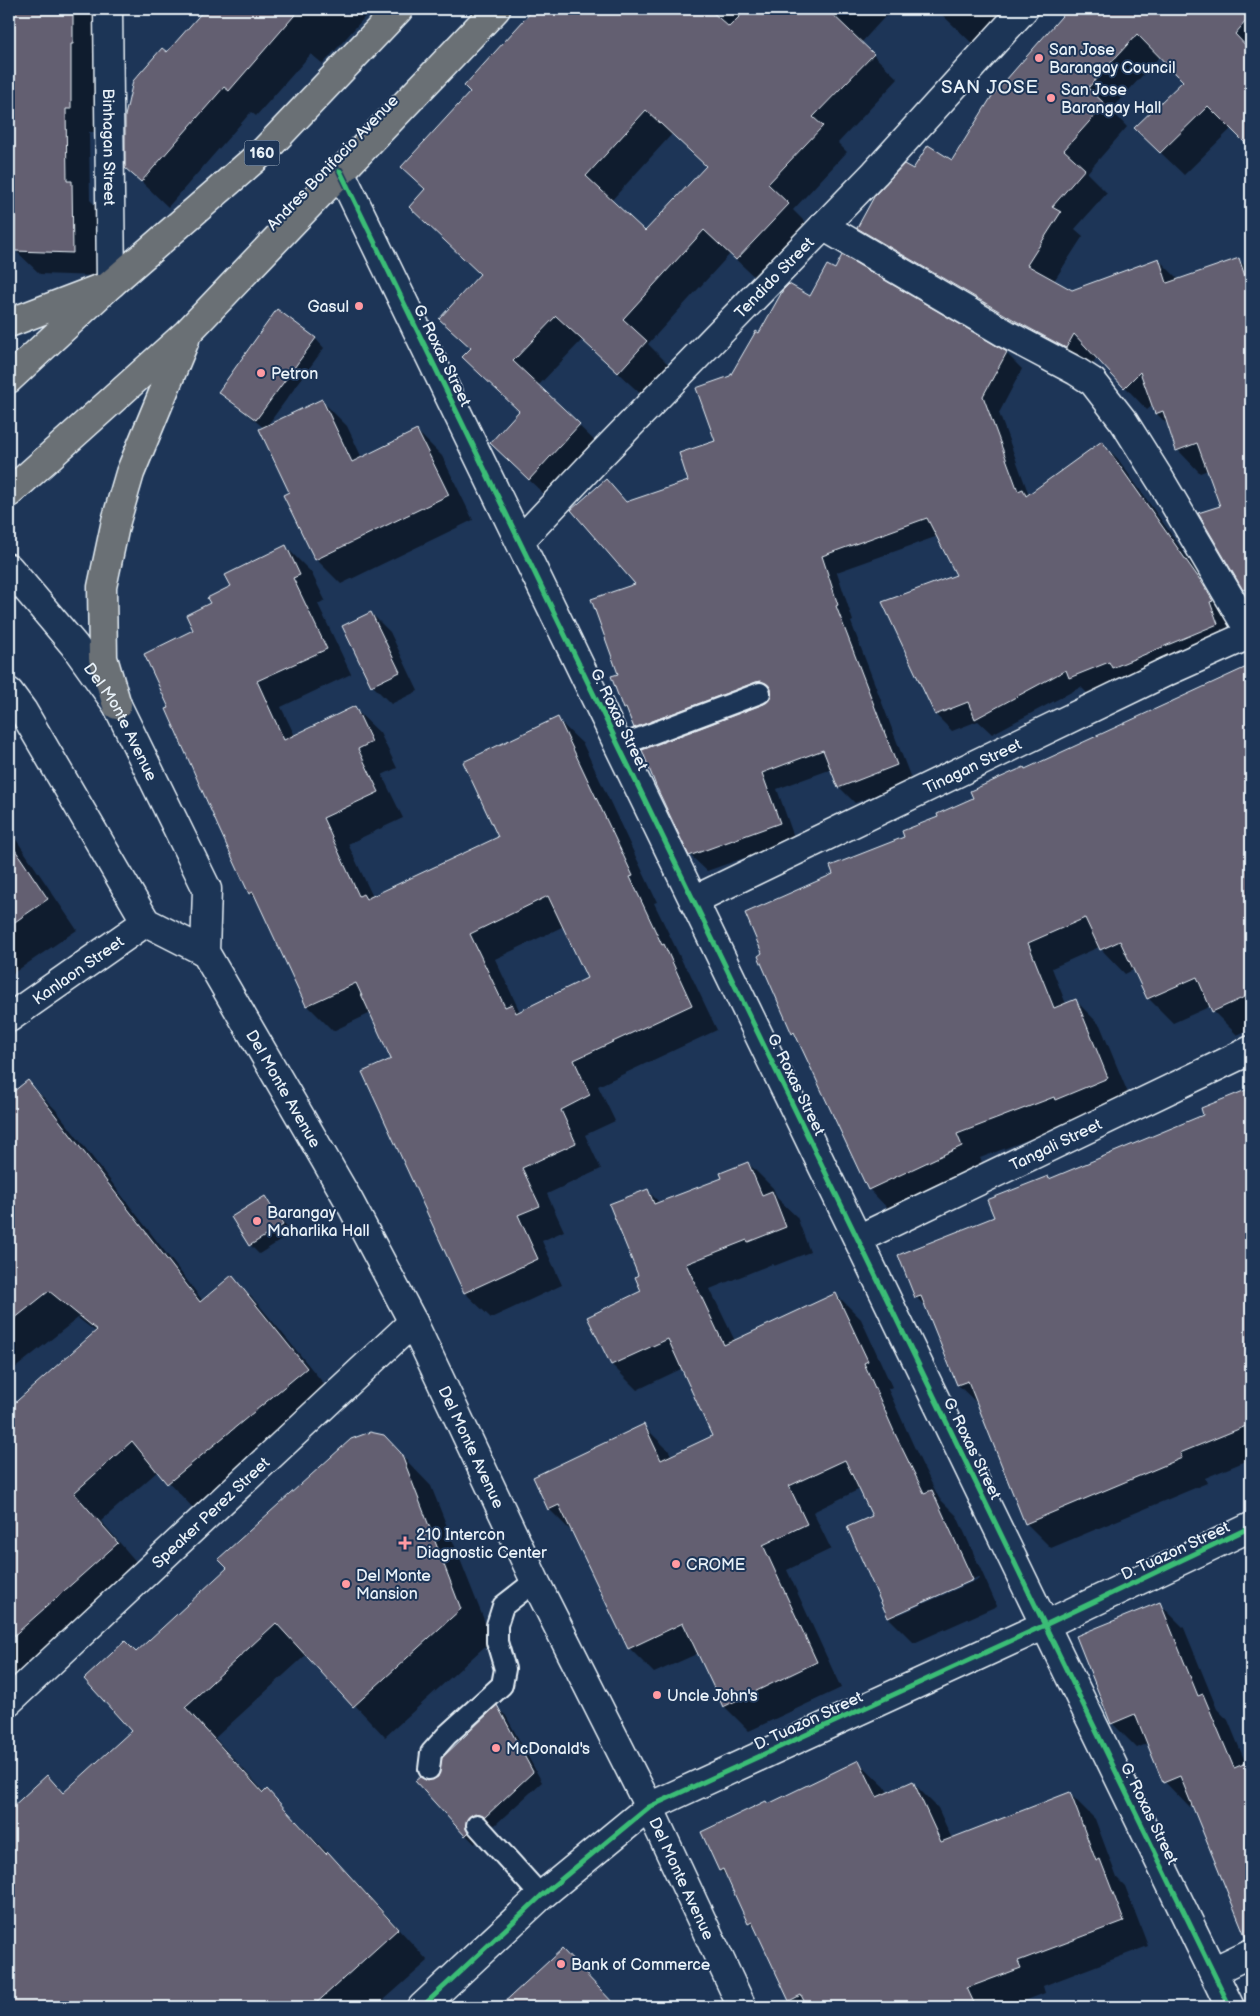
<svg xmlns="http://www.w3.org/2000/svg" width="1260" height="2016" font-family="'Balsamiq Sans',sans-serif">
  <style>
    .shadow { fill: #0007; fill-rule: evenodd }
    .building { fill: #635e71; stroke: #e8f1f8; fill-rule: evenodd }
    .lines { fill: none; stroke-linecap: round; stroke-linejoin: round }
    .service-casing { stroke: #e8f1f8; stroke-width: 24 }
    .minor-casing { stroke: #e8f1f8; stroke-width: 31 }
    .tertiary-casing { stroke: #e8f1f8; stroke-width: 31 }
    .secondary-casing { stroke: #e8f1f8; stroke-width: 31 }
    .primary-casing { stroke: #e8f1f8; stroke-width: 31 }
    .service { stroke: #1d3557; stroke-width: 20 }
    .minor { stroke: #1d3557; stroke-width: 28 }
    .tertiary { stroke: #1d3557; stroke-width: 28 }
    .secondary { stroke: #1d3557; stroke-width: 28 }
    .primary { stroke: #6b7074; stroke-width: 28 }
    .cycleway-casing { stroke: #1d3557; stroke-width: 8 }
    .cycleway { stroke: #3abd76; stroke-width: 5 }
    .poi-dot { fill: #ff9aa2; stroke: #1d3557; stroke-width: 2 }
    .labels { text-anchor: middle; stroke-width: 4; stroke-linejoin: round; paint-order: stroke }
    .shield { fill: #1d3557; stroke: #abb9c8; stroke-width: 1 }
    .shield-label { font-size: 15px; font-weight: bold; fill: #e8f1f8 }
    .poi-label { font-size: 16px; fill: #e8f1f8; stroke: #1d3557; text-anchor: start }
    .street-label { font-size: 16px; fill: #e8f1f8; stroke: #1d3557 }
    .quarter-label { font-size: 19px; letter-spacing: 1px; fill: #e8f1f8; stroke: #1d3557 }
  </style>
  <rect width="100%" height="100%" fill="#1d3557"/>
  <filter id="ink" filterUnits="userSpaceOnUse"><feTurbulence type="fractalNoise" baseFrequency=".02" numOctaves="2"/><feDisplacementMap in="SourceGraphic" scale="10" xChannelSelector="R" yChannelSelector="G"/><feConvolveMatrix kernelMatrix="1 2 1 2 8 2 1 2 1" color-interpolation-filters="sRGB"/></filter>
  <g filter="url(#ink)">
    <path class="shadow" d="M9,9H95L94,132H89L90,200L95,205L96,276L40,274L16,251V239H9Z
      M206,9H372L323,64L311,54L256,116L251,112L168,207L127,168L167,54Z
      M536,9H892L861,43L898,79L838,143L847,152L793,210L813,230L762,284L730,254L648,344L671,367L644,397L582,340L538,386L604,450L555,504L516,468L520,411L472,349L441,319L481,275L410,207L425,190L403,167L471,92L466,86ZM672,134L707,167L645,232L611,201Z
      M936,9H1012L976,47Z
      M1070,9H1251V147L1232,128L1184,175L1161,153L1136,128L1185,81L1160,56L1111,110L1127,127L1087,173L1107,193L1075,229L1083,236L1054,281L1072,291L1159,260L1179,280L1239,260L1251,272V596L1244,589L1221,507L1208,470L1200,473L1178,450L1170,427L1156,413L1153,405L1147,410L1097,357L1090,370L882,251L859,228L913,171L952,161L993,97Z
      M810,297L1006,353L1022,369L999,413L1029,495L1102,443L1118,459L1219,602L1228,617L1225,618L1234,640L1087,693L1081,687L992,734L978,721L952,731L936,715L958,576L938,536L837,572L853,621L851,622L912,781L855,803L839,787L832,769L777,789L795,840L707,871L690,855L765,705L772,698L651,743L635,727L630,715L624,709L619,675L637,584L606,480L627,503L690,482L717,442L731,377L760,335Z
      M315,338L324,348L267,426L321,400L347,426L362,458L417,431L442,456L473,520L341,584L316,559L264,428L220,392Z
      M285,546L311,572L325,600L318,604L351,674L281,707L295,736L354,708L380,733L397,768L382,775L403,818L348,844L373,897L499,837L557,719L583,744L657,902L654,903L684,965L689,971L717,1030L598,1086L615,1121L585,1135L601,1169L547,1194L564,1231L542,1241L562,1285L491,1318L465,1293L364,1073L392,1060L371,1013L333,1031L307,1005L259,902L250,893L171,708L194,630L212,604ZM564,926L588,978L520,1012L495,959Z
      M371,613L390,632L418,691L391,704L372,685Z
      M1251,665V1029L1237,1035L1213,1011L1211,1006L1173,1023L1148,998L1135,969L1125,974L1099,947L1052,968L1066,1004L1076,1001L1100,1025L1132,1103L1077,1121L980,1158L986,1170L893,1214L869,1189L799,1039L793,1033L835,875L1025,771Z
      M9,829L77,930L9,976Z
      M28,1082L56,1110L203,1301L232,1277L259,1305L334,1396L196,1511L158,1471L101,1521L145,1572L9,1697V1409L96,1332L78,1318L9,1373V1085L16,1092Z
      M1251,1089V1459L1205,1478L1207,1483L1051,1548L1026,1523L980,1406L958,1385L927,1308L916,1297L996,1217L1048,1177L1050,1180L1205,1116L1202,1109Z
      M748,1163L773,1188L777,1198L797,1217L810,1252L774,1266L772,1264L710,1289L735,1341L836,1294L861,1319L892,1387L888,1389L921,1462L939,1498L957,1516L997,1606L914,1643L889,1618L874,1517L860,1489L813,1512L831,1549L787,1570L841,1688L749,1731L724,1706L699,1653L654,1673L629,1648L575,1535L549,1509L644,1426L669,1451L672,1457L714,1436L683,1368L637,1390L612,1365L643,1292L639,1276L648,1191L660,1203L724,1179ZM978,1577L979,1579L898,1615V1612Z
      M265,1198L274,1207L291,1234L259,1254L250,1245Z
      M384,1437L431,1486L492,1640L385,1737L307,1654L215,1738L265,1793L267,1791L359,1885L428,1961L376,2007L370,2005L368,2007H9V1812L47,1777L64,1794L133,1731L136,1654Z
      M1159,1603L1184,1628L1217,1709L1228,1720L1246,1764L1251,1762V1925L1236,1909L1193,1805L1189,1807L1165,1782L1149,1743L1137,1748L1112,1723Z
      M497,1707L506,1716L542,1782L495,1825L485,1822L478,1826L474,1837L476,1842L475,1844L466,1835L428,1782L439,1777Z
      M859,1762L885,1787L888,1793L912,1782L938,1808L952,1839L1070,1794L1095,1819L1117,1878L1125,1886L1148,1946L1043,1986L1045,1993L1009,2007H797L790,2000L758,1931L749,1923L728,1878L720,1870L768,1805Z
      M562,1950L617,2007H501Z"/>
    <path class="building" d="M9,9H73V44H71V109H66L67,181H72L73,253L15,251V216H9Z
      M205,9H300L229,91L224,87L141,182L125,168V116L133,81L162,48L167,52Z
      M534,9H709L729,27L747,9H827L874,54L813,117L823,126L768,184L789,204L736,260L704,230L623,319L647,341L618,373L556,316L513,361L580,424L529,480L490,443L519,411L462,357L471,348L439,319L480,274L409,207L425,189L401,167L470,92L464,86ZM646,110L706,166L645,231L586,176Z
      M1068,9H1251V15L1235,34L1251,51V149L1208,106L1160,153L1134,128L1183,81L1137,34L1088,88L1105,104L1064,150L1085,169L1052,207L1061,212L1027,265L1072,290L1159,258L1167,283L1239,258L1251,294V587L1243,590L1198,513L1220,506L1197,443L1176,451L1163,411L1155,414L1140,372L1124,388L1074,334L1066,348L1016,321L857,228L875,195L904,164L913,169L928,145L952,160L992,96Z
      M842,255L1007,352L983,396L1018,491L1023,489L1026,496L1102,441L1203,584L1213,601L1210,602L1218,624L1112,668L1109,662L1069,678L1066,670L975,719L968,702L935,715L882,602L956,575L927,518L822,556L838,605L836,606L897,765L838,788L823,750L762,773L780,823L689,856L656,786L642,750L764,704L769,700L771,689L767,684L761,681L756,682L634,728L626,708L623,709L611,676L618,674L591,599L635,584L571,510L606,479L626,502L688,481L679,453L715,441L696,388L730,376L756,331L759,333L783,290L789,284L810,296L827,265L835,269Z
      M277,309L316,338L256,420L218,392Z
      M322,399L352,462L417,430L449,495L315,560L283,495L289,492L259,429Z
      M286,545L300,575L293,578L327,649L257,681L284,740L355,706L372,742L358,749L379,792L323,818L359,896L363,894L366,899L498,837L463,762L558,717L633,876L630,877L662,945L664,944L692,1005L574,1060L590,1095L561,1110L576,1143L522,1168L540,1206L518,1215L538,1259L464,1293L362,1072L391,1059L356,983L306,1006L253,892L249,894L220,831L166,709L169,708L144,654L193,630L186,615L210,603L207,598L231,586L225,575ZM548,896L587,978L516,1013L512,1004L505,1007L470,934Z
      M371,612L400,672L371,686L342,626Z
      M1251,665V994L1212,1012L1197,977L1147,999L1120,941L1100,950L1085,918L1028,943L1054,1008L1076,999L1108,1078L1055,1100L1054,1097L957,1134L962,1146L868,1190L794,1032L792,1034L758,956L762,953L745,913L833,874L830,866L904,837L902,831L938,817L937,814L973,798L970,791L1024,767L1025,769Z
      M9,841L48,899L9,926Z
      M28,1080L200,1302L232,1275L307,1368L167,1484L132,1441L74,1493L118,1543L9,1640V1408L97,1330L49,1291L9,1323V1095Z
      M1251,1088V1424L1180,1453L1182,1458L1025,1524L968,1381L957,1385L921,1296L915,1298L898,1255L994,1217L987,1200L1048,1176L1049,1179L1203,1115L1201,1108Z
      M748,1162L762,1195L772,1191L786,1227L748,1242L747,1240L686,1264L724,1345L836,1293L868,1361L864,1363L896,1436L924,1493L932,1490L973,1580L888,1618L847,1527L872,1516L845,1460L789,1486L807,1524L763,1545L817,1662L723,1707L683,1623L628,1649L559,1505L548,1510L533,1477L644,1424L661,1460L712,1436L668,1339L611,1365L587,1317L641,1291L635,1277L638,1275L609,1204L648,1189L654,1204L722,1178L720,1173Z
      M265,1196L283,1225L249,1246L231,1217Z
      M370,1432L384,1435L401,1453L461,1609L353,1707L276,1623L185,1707L263,1793L267,1789L326,1854L328,1852L398,1929L312,2007H9V1810L47,1775L63,1793L131,1731L84,1679L125,1641L136,1652L227,1568L218,1559L351,1439Z
      M1160,1602L1198,1696L1203,1694L1234,1768L1251,1761V1938H1246L1180,1776L1163,1783L1135,1714L1111,1724L1076,1636Z
      M497,1705L533,1772L485,1817L475,1813L469,1817L465,1827L468,1833L465,1836L415,1781L420,1777L428,1781L438,1777L442,1758Z
      M859,1760L877,1797L913,1781L941,1842L1070,1792L1096,1861L1100,1859L1124,1921L1018,1961L1021,1968L967,1988L976,2007H807L801,1995L789,2001L752,1922L748,1924L723,1869L719,1871L701,1832L766,1801L768,1804Z
      M562,1949L617,2007H499Z"/>
    <g class="lines">
      <defs>
        <path id="service" d="M619,746L760,693
          M429,1769L431,1753L447,1735L502,1685L505,1669L497,1642V1625L503,1606L535,1581
          M477,1825L541,1896"/>
        <g id="minor">
          <path id="s1" d="M108,9L111,284"/>
          <path d="M340,171L1230,2007"/>
          <path d="M823,226L1008,335L1076,371L1093,382L1124,422L1161,481L1251,634"/>
          <path id="s2" d="M520,541L600,456L875,173L1024,9"/>
          <path id="s3" d="M694,900L1166,672L1251,634"/>
          <path id="s4" d="M9,1018L146,922"/>
          <path id="s5" d="M858,1239L1251,1050"/>
          <path id="s6" d="M9,1701L413,1322"/>
          <path d="M1213,1971L1251,1953"/>
        </g>
        <path id="tertiary" d="M422,2007L541,1896L649,1807L1045,1625L1251,1527"/>
        <g id="secondary">
          <path id="s7" d="M9,568L74,645L117,705L207,889L205,952L349,1201L413,1322L535,1581L649,1807L742,2007"/>
          <path d="M9,692L23,711L146,922L205,952"/>
        </g>
        <path id="primary" d="M9,323L98,289
          M9,379L111,284L265,150L399,9
          M9,493L187,333L496,9
          M117,705L103,658L102,587L116,521L130,473L185,340"/>
      </defs>
      <use href="#service" class="service-casing"/>
      <use href="#minor" class="minor-casing"/>
      <use href="#tertiary" class="tertiary-casing"/>
      <use href="#secondary" class="secondary-casing"/>
      <use href="#primary" class="primary-casing"/>
      <use href="#service" class="service"/>
      <use href="#minor" class="minor"/>
      <use href="#tertiary" class="tertiary"/>
      <use href="#secondary" class="secondary"/>
      <use href="#primary" class="primary"/>
      <defs>
        <path id="cycleway" d="M340,171L1230,2007
          M422,2007L541,1896L649,1807L1045,1625L1251,1527"/>
      </defs>
      <use href="#cycleway" class="cycleway-casing"/>
      <use href="#cycleway" class="cycleway"/>
    </g>
  </g>
  <g class="poi-dot">
    <circle cx="1039" cy="58" r="5"/>
    <circle cx="1051" cy="98" r="5"/>
    <circle cx="359" cy="306" r="5"/>
    <circle cx="261" cy="373" r="5"/>
    <circle cx="257" cy="1221" r="5"/>
    <path d="M402.5 1535.5h5v5h5v5h-5v5h-5v-5h-5v-5h5z"/>
    <circle cx="676" cy="1564" r="5"/>
    <circle cx="346" cy="1584" r="5"/>
    <circle cx="657" cy="1695" r="5"/>
    <circle cx="496" cy="1748" r="5"/>
    <circle cx="561" cy="1964" r="5"/>
  </g>
  <g class="labels">
    <rect class="shield" x="244.5" y="140.5" width="35" height="25" rx="4"/>
    <g class="shield-label">
      <text x="262" y="158">160</text>
    </g>
    <g class="poi-label">
      <text x="1049" y="55">San Jose<tspan x="1049" dy="18">Barangay Council</tspan></text>
      <text x="1061" y="95">San Jose<tspan x="1061" dy="18">Barangay Hall</tspan></text>
      <text x="349" y="312" text-anchor="end">Gasul</text>
      <text x="271" y="379">Petron</text>
      <text x="267" y="1218">Barangay<tspan x="267" dy="18">Maharlika Hall</tspan></text>
      <text x="416" y="1540">210 Intercon<tspan x="416" dy="18">Diagnostic Center</tspan></text>
      <text x="686" y="1570">CROME</text>
      <text x="356" y="1581">Del Monte<tspan x="356" dy="18">Mansion</tspan></text>
      <text x="667" y="1701">Uncle John's</text>
      <text x="506" y="1754">McDonald's</text>
      <text x="571" y="1970">Bank of Commerce</text>
    </g>
    <g class="street-label">
      <text dy="6" stroke="none"><textPath href="#s1" startOffset="138">Binhagan Street</textPath></text>
      <text transform="translate(332 162) rotate(-46)" y="6">Andres Bonifacio Avenue</text>
      <text dy="6" stroke="none"><textPath href="#s2" startOffset="366">Tendido Street</textPath></text>
      <text transform="translate(443 355) rotate(64)" y="6">G. Roxas Street</text>
      <text transform="translate(620 719) rotate(64)" y="6">G. Roxas Street</text>
      <text dy="6" stroke="none"><textPath href="#s7" startOffset="191">Del Monte Avenue</textPath></text>
      <text dy="6" stroke="none"><textPath href="#s3" startOffset="309">Tinagan Street</textPath></text>
      <text dy="6" stroke="none"><textPath href="#s4" startOffset="84">Kanlaon Street</textPath></text>
      <text transform="translate(797 1084) rotate(64)" y="6">G. Roxas Street</text>
      <text dy="6" stroke="none"><textPath href="#s7" startOffset="600">Del Monte Avenue</textPath></text>
      <text dy="6" stroke="none"><textPath href="#s5" startOffset="219">Tangali Street</textPath></text>
      <text dy="6" stroke="none"><textPath href="#s7" startOffset="1005">Del Monte Avenue</textPath></text>
      <text transform="translate(973 1448) rotate(64)" y="6">G. Roxas Street</text>
      <text dy="6" stroke="none"><textPath href="#s6" startOffset="276">Speaker Perez Street</textPath></text>
      <text transform="translate(1175 1550) rotate(-25)" y="6">D. Tuazon Street</text>
      <text transform="translate(808 1720) rotate(-25)" y="6">D. Tuazon Street</text>
      <text transform="translate(1150 1813) rotate(64)" y="6">G. Roxas Street</text>
      <text dy="6" stroke="none"><textPath href="#s7" startOffset="1485">Del Monte Avenue</textPath></text>
    </g>
    <g class="quarter-label">
      <text x="990" y="93">SAN JOSE</text>
    </g>
  </g>
  <rect width="1260" height="2016" fill="none" stroke="#1d3557" stroke-width="30"/>
  <rect x="15" y="15" width="1230" height="1986" fill="none" stroke="#e8f1f8" stroke-width="2" filter="url(#ink)"/>
</svg>
